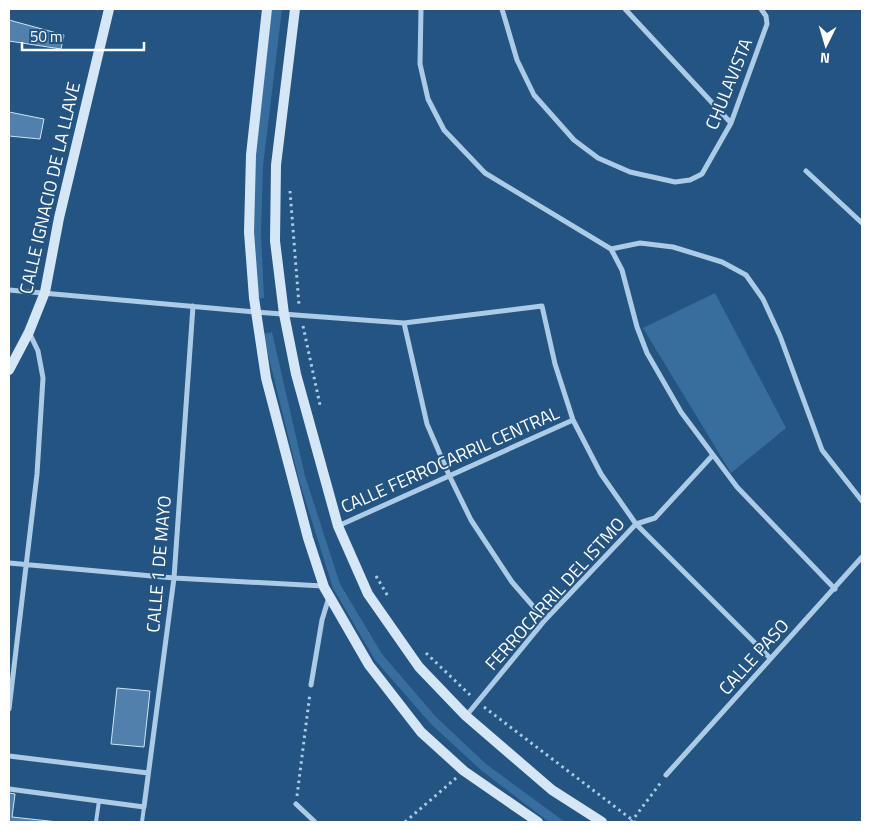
<svg xmlns="http://www.w3.org/2000/svg" width="871" height="831" font-family="'Titillium Web',sans-serif">
  <style>
    .green { fill: #386e9e }
    .building { fill: #5080ab; stroke: #cee3f5 }
    .lines { fill: none; stroke-linecap: round; stroke-linejoin: round }
    .path { stroke: #abcbe7; stroke-width: 3; stroke-dasharray: 2.5 4; stroke-linecap: butt }
    .service { stroke: #abcbe7; stroke-width: 4 }
    .minor { stroke: #abcbe7; stroke-width: 5 }
    .secondary { stroke: #d5e6f6; stroke-width: 10 }
    .labels { text-anchor: middle; stroke-width: 4; stroke-linejoin: round; paint-order: stroke }
    .street-label { font-size: 18px; fill: #fff; stroke: #245481 }
  </style>
  <rect width="100%" height="100%" fill="#245481"/>
  <path class="green" d="M268,9H282L263,166L261,234L264,298L254,299L251,166Z
    M715,293L786,428L731,473L643,328Z
    M272,332L305,476L340,584L382,654L436,717L486,764L565,822H549L482,771L431,724L375,660L333,588L299,480L263,334Z"/>
  <path class="building" d="M9,20L64,35L61,49L9,41Z
    M9,112L44,119L40,139L9,136Z
    M117,688L150,691L144,747L111,744Z
    M9,793L15,794L12,817L58,822H9Z"/>
  <g class="lines">
    <path class="path" d="M290,191L299,305
      M303,326L320,405
      M376,576L389,598
      M426,653L470,695
      M484,707L635,822
      M297,796L310,693
      M405,822L456,778
      M631,822L662,781"/>
    <path class="service" d="M96,822L99,801
      M142,822L144,807"/>
    <path class="minor" d="M421,9L420,64L428,99L444,130L485,173L611,249L622,270L637,327L647,353L681,412L737,487L835,589
      M502,9L517,60L534,95L574,140L598,158L630,172L675,182L690,180L702,174L731,123L767,24L766,16L761,9
      M625,9L731,123
      M806,171L862,223
      M611,249L640,243L673,247L722,262L746,275L763,299L780,336L822,450L862,501
      M9,290L255,312L404,323L542,306L555,364L573,420L601,474L636,524L770,658
      M404,323L427,424L449,475L471,520L512,582L545,620
      M338,526L573,420
      M9,563L174,578L323,586
      M311,685L322,620L329,597
      M9,709L37,474L43,378L38,351L29,332
      M466,716L545,620L636,524L655,518L712,456
      M9,756L148,773
      M666,775L862,557
      M9,789L144,807L174,578L193,306
      M296,804L315,822"/>
    <path class="secondary" d="M267,9L251,155L249,232L254,298L266,378L308,538L324,587L369,665L421,732L464,771L538,822
      M295,9L276,165L275,241L284,314L296,374L338,526L368,594L419,667L466,716L552,790L602,822
      M9,370L29,332L45,292L59,218L109,9"/>
  </g>
  <g class="labels">
    <g class="street-label">
      <text transform="translate(729 84) rotate(-68)" y="6">CHULAVISTA</text>
      <text transform="translate(50 188) rotate(-77)" y="6">CALLE IGNACIO DE LA LLAVE</text>
      <text transform="translate(450 460) rotate(-24)" y="6">CALLE FERROCARRIL CENTRAL</text>
      <text transform="translate(159 564) rotate(-85)" y="6">CALLE 1 DE MAYO</text>
      <text transform="translate(555 594) rotate(-48)" y="6">FERROCARRIL DEL ISTMO</text>
      <text transform="translate(754 657) rotate(-48)" y="6">CALLE PASO</text>
    </g>
  </g>
  <rect width="871" height="831" fill="none" stroke="#ffffff" stroke-width="20"/>
  <g transform="translate(826 45) rotate(185)" stroke="#245481" stroke-width="4" paint-order="stroke">
  <path d="M0-4L9 19L0 12L-9 19Z" fill="#ffffff"/>
  <text y="-8" font-size="14" font-weight="bold" text-anchor="middle" fill="#ffffff">N</text>
  </g>
  <path d="M22 42v8h122v-8" fill="none" stroke="#ffffff" stroke-width="2.5"/>
  <text x="30" y="42" font-size="15" fill="#ffffff" stroke="#245481" stroke-width="4" paint-order="stroke">50 m</text>
</svg>
